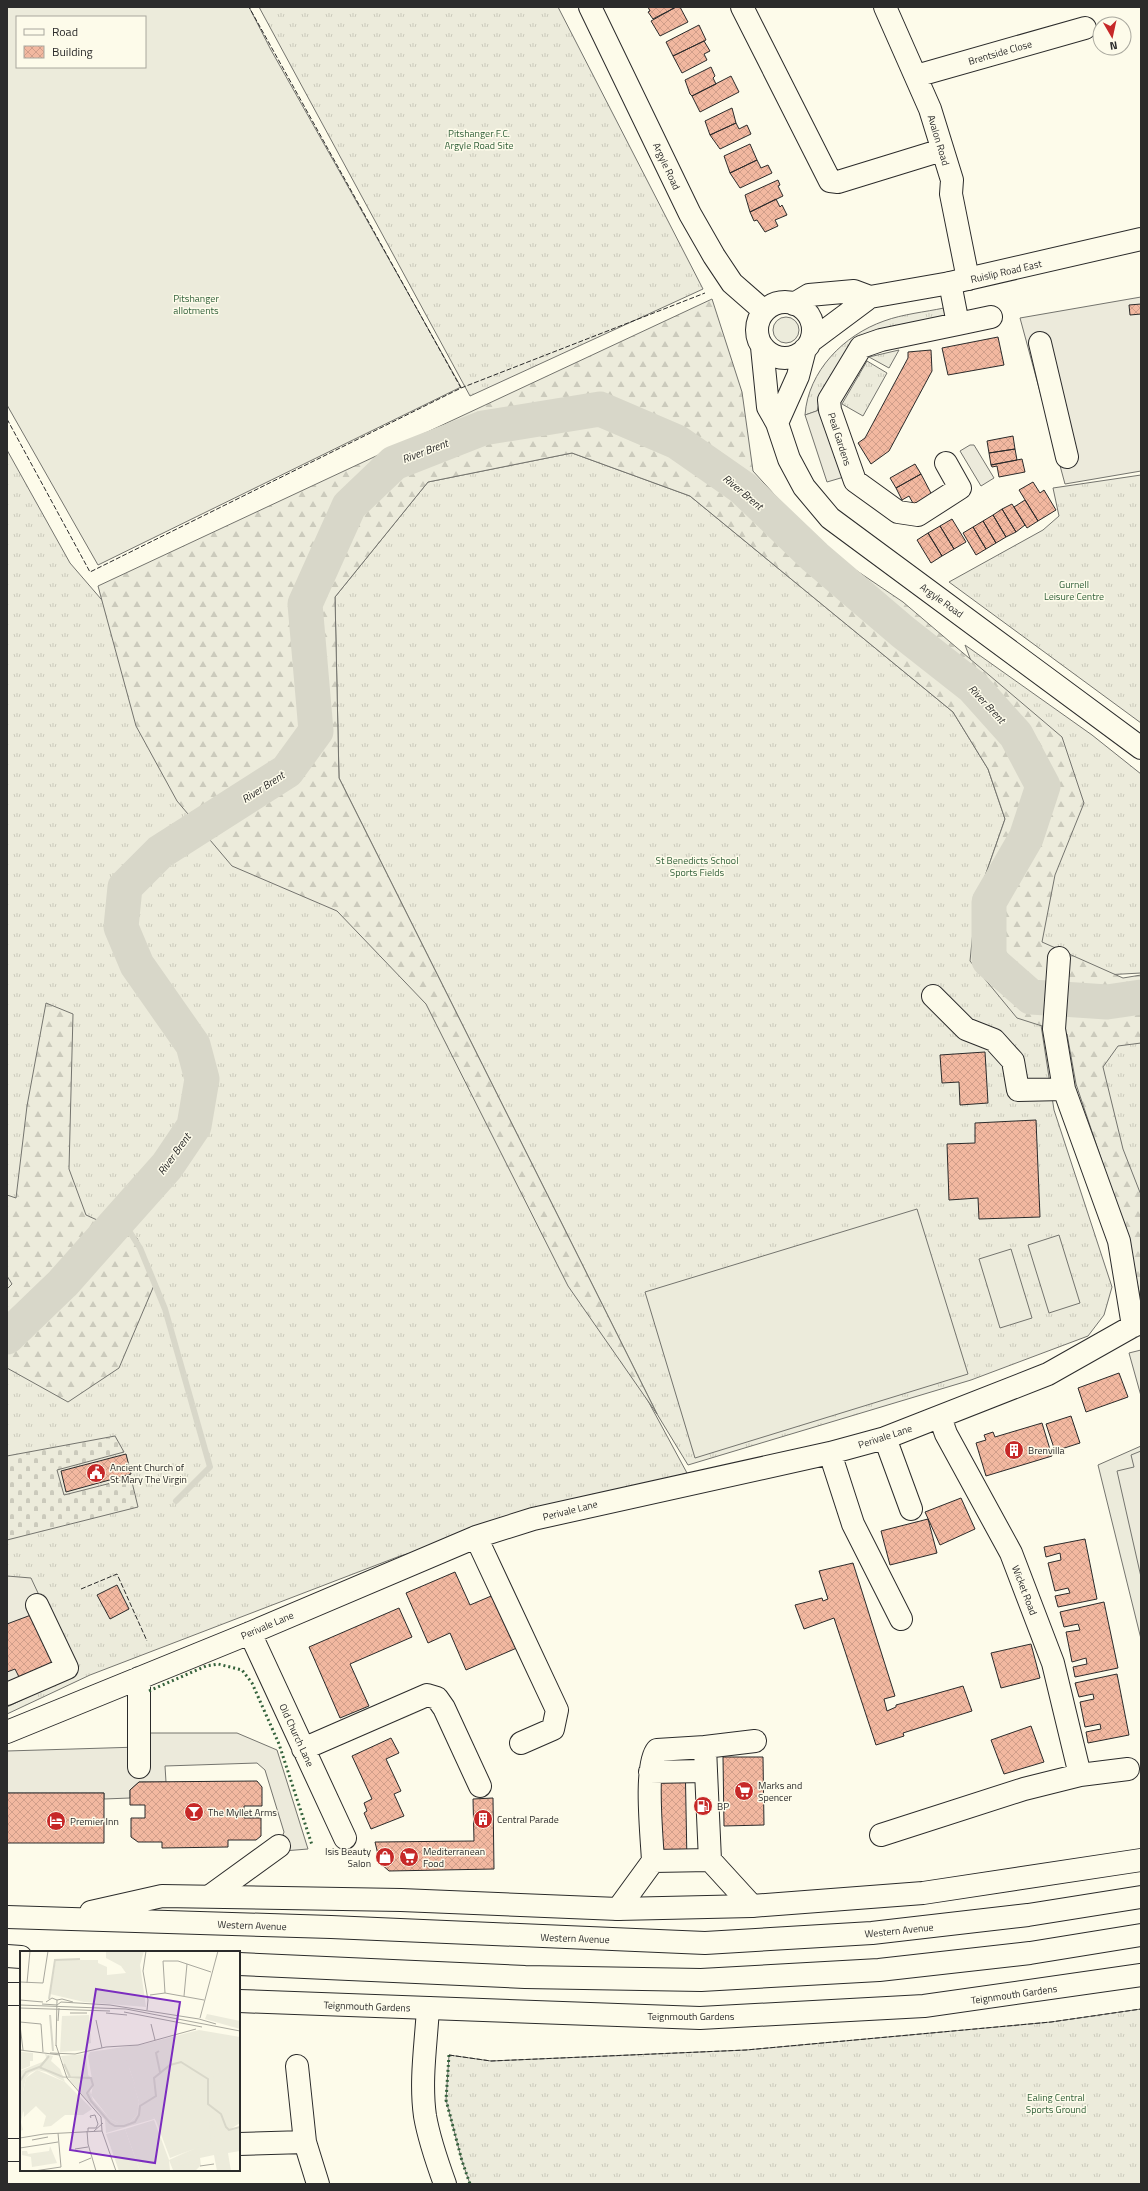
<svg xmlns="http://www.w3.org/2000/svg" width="1148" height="2191" font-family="'Titillium Web',sans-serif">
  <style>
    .grass { fill: url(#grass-tufts); stroke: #74746e }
    .forest { fill: url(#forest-firs); stroke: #74746e }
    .cemetery { fill: url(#cemetery-stones); stroke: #74746e }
    .garden { fill: #ecebdb; stroke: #74746e; fill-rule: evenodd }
    .parking { fill: #eceadb; stroke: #74746e }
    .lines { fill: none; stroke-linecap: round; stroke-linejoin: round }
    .stream { stroke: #d8d7c9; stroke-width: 6 }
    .river { stroke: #d8d7c9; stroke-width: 35 }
    .building { fill: url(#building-cross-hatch); stroke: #2b2b2b }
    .minor-casing { stroke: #2b2b2b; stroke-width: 24 }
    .major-casing { stroke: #2b2b2b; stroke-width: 24 }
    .highway-casing { stroke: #2b2b2b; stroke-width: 24 }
    .minor { stroke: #fdfbea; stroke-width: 22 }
    .major { stroke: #fdfbea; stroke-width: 22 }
    .highway { stroke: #fdfbea; stroke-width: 22 }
    .hedge { stroke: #34623c; stroke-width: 3; stroke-dasharray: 2 3; stroke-linecap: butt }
    .fence { stroke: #2b2b2b; stroke-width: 1; stroke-dasharray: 5 2; stroke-linecap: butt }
    .labels { text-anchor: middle; stroke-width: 3; stroke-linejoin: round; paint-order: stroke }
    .street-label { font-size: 10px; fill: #2b2b2b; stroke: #fdfbea }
    .park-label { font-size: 10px; fill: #34623c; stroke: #fdfbea }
    .poi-label { font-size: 10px; fill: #2b2b2b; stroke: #fdfbea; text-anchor: start }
    .water-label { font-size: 11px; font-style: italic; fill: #2b2b2b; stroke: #fdfbea }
    .inset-river { fill: none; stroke: #d8d7c9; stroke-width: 2 }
    .inset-road { fill: none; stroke: #a9a89e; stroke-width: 1 }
    .view { fill: #7b2cbf; fill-opacity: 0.15; stroke: #7b2cbf; stroke-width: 2 }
    .inset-edge { fill: none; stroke: #2b2b2b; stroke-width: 2 }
  </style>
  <defs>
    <pattern id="grass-tufts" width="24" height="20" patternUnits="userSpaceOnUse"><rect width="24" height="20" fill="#ecebdb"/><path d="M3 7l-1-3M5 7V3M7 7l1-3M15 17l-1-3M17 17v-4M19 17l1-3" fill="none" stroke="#cbcabc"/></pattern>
    <pattern id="forest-firs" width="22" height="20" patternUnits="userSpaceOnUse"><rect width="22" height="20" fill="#ecebdb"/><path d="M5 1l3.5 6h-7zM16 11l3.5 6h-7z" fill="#cbcabc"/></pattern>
    <pattern id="cemetery-stones" width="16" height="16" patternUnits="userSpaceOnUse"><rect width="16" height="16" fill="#ecebdb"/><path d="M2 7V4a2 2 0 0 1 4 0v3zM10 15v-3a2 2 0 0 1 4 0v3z" fill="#cbcabc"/></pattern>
    <pattern id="building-cross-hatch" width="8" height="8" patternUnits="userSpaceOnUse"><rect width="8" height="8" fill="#f2b8a0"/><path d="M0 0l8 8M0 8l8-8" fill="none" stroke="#d09e8a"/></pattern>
  </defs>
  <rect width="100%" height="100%" fill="#fdfbea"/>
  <path class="grass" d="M259,7H558L703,289L470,396Z
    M944,308L945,314L942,317L857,338L820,400L817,411L805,415C808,371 844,335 884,321C903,314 925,312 944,308Z
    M899,350L889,368L869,357Z
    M867,361L887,373L863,416L842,404Z
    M7,450L70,563L126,628L354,857L687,1473L400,1556L90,1675L7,1714Z
    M572,453L690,496L953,712L988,769L1005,819L976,902L1041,1025L1054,1110L1112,1287L1104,1315L1088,1336L971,1380L688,1465L657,1414L339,778L335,597L428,482Z
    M1141,475V723L949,582L1043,530L1059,516L1053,488Z
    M965,645L1092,735L1141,774V973L1068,977L1026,961L1047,862Z
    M1141,1019V1271L1066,1027Z
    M1141,2009V2184H470L462,2161L446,2100L449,2055L491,2061L746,2050L1051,2022Z"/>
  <path class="forest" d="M712,299L742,392L753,471L823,548L903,602L1062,737L1084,803L1055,875L1042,942L1123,978L1141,975V1043L1118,1046L1103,1067L1123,1149L1141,1195V1301L1127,1236L1076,1084L1067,1034L1017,1018L970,961L976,902L1005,819L988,769L953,712L690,496L572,453L428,482L335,597L339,778L657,1414L568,1286L426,1004L337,911L232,866L177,801L136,726L98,586Z
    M46,1003L73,1014L69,1169L86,1215L137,1238L155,1283L119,1368L68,1402L7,1368V1289L12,1284L7,1276V1195L16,1198L27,1106Z"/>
  <path class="cemetery" d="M115,1436L124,1452L57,1470L64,1495L131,1478L138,1507L7,1540V1456Z"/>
  <path class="garden" d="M7,7H249L271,50L461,387L98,565L7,405ZM17,17H145V67H17Z
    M773 330a13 13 0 1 1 26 0a13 13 0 1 1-26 0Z
    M917,1209L968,1374L695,1458L645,1292Z
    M1059,1235L1080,1303L1049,1313L1028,1245Z
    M1011,1249L1032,1318L1000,1328L979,1259Z
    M1141,1350V1396L1129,1353Z
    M1141,1446V1639L1098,1465Z"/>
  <path class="parking" d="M1141,297V471L1065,484L1020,318Z
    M822,409L844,477L827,482L805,415Z
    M970,445H974L994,478L981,486L960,451Z
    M1141,1451V1577L1117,1471L1134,1467L1131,1455Z
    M7,1576L31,1578L76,1674L7,1707Z
    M139,1733H237L277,1750L308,1849L271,1852L279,1846L284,1832L265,1770L257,1763L165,1766L166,1782H139L130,1790V1798L104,1799V1793H7V1751L139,1747Z"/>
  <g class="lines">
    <path class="stream" d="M121,1218L140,1248L165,1309L210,1467L176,1501"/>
    <path class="river" d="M7,1337L63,1283L167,1166L194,1126L202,1079L193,1045L137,965L121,927L125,887L160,852L287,771L316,731L305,604L349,506L394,463L483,428L600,409L677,442L743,488L815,557L903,632L973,687L1016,735L1043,786L1026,838L989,902V960L1031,997L1107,1002L1141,997"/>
  </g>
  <path class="building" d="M648,7H676L653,19L648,12L650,11Z
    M676,7H680L688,22L660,36L651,21Z
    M699,25L706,40L673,56L666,42Z
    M704,41L710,51L704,54L707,60L682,73L673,56Z
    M711,67L715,76L713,78L716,84L692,96L690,94L685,80Z
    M731,76L739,92L700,112L692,96Z
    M732,108L736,123L710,135L705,121Z
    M736,123L739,129L747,125L751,134L720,149L710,135Z
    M750,144L757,160L730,173L724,156Z
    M757,160L761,168L768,165L772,173L740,188L730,173Z
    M778,180L780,185L778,186L783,196L750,212L745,195Z
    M776,199L780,207L782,205L787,215L775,220L778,226L765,232L757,220L754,221L750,212Z
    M1141,304V314L1130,315L1129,305Z
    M998,337L1004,365L948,375L942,348Z
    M931,350L932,371L889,451L871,464L858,443L865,438L908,358V352Z
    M1013,436L1015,449L989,453L987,441Z
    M1015,449L1017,460L991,465L989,453Z
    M1022,459L1025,472L999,477L997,466L992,467L991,465Z
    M915,464L921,474L896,488L890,478Z
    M921,474L932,495L914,505L909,496L902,500L896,488Z
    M1033,482L1040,493L1044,490L1056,510L1038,521L1019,490Z
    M1025,500L1038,521L1027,528L1014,507Z
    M1012,504L1025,525L1016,532L1002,509Z
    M1002,509L1016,532L1006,537L993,515Z
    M993,515L1006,537L996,543L983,521Z
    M952,519L966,542L954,549L940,526Z
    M983,521L996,543L986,549L973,527Z
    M940,526L954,549L942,556L928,533Z
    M973,527L986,549L976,555L963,533Z
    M928,533L942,556L931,563L917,540Z
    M985,1052L988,1103L960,1105L959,1082L942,1083L940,1055Z
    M1036,1120L1040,1217L979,1219L978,1198L949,1200L947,1144L975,1143V1123Z
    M1119,1373L1128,1397L1086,1412L1078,1388Z
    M1071,1416L1080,1443L1055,1451L1046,1424Z
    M1042,1423L1052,1456L986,1476L976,1443L986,1440L984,1435L993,1432L995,1437Z
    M126,1454L131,1474L66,1492L61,1471Z
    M961,1498L975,1529L940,1545L925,1512Z
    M928,1519L937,1553L890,1565L881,1531Z
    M1085,1539L1097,1599L1058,1607L1055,1596L1070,1593L1068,1588L1055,1591L1048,1563L1061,1560L1060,1553L1046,1557L1044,1547Z
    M853,1563L895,1696L884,1699L887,1711L896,1707V1705L963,1686L972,1711L903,1733L904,1736L876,1745L834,1618L804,1629L795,1605L822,1598L823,1601L828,1599L819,1571Z
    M455,1572L470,1605L496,1594L519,1647L466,1670L450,1633L428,1643L406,1593Z
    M117,1585L129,1609L110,1619L97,1595Z
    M1104,1602L1118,1668L1075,1677L1073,1667L1087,1664L1086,1658L1072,1662L1066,1632L1080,1630L1078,1624L1064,1627L1060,1612Z
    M399,1608L412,1637L350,1664L369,1706L340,1718L309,1647Z
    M31,1615L55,1665L21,1681L15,1669L7,1672V1624Z
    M1031,1644L1040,1678L1001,1688L991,1653Z
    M1117,1674L1129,1735L1088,1743L1086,1732L1101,1729L1100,1724L1085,1727L1080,1702L1094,1699L1093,1694L1079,1697L1075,1683Z
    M1031,1726L1044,1762L1004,1774L991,1740Z
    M391,1738L399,1753L386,1759L401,1791L394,1794L404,1816L371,1829L364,1813L367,1811L364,1803L372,1799L352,1756Z
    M658,1754H685L687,1863L660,1864Z
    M723,1757H763L764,1825L724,1826Z
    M257,1781L262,1787V1806H244V1818H261V1836L256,1840H228V1847L162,1848V1842H138L131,1837V1818H145V1805H130V1790L139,1782Z
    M7,1793H104V1843H7Z
    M493,1798L494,1869L389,1871L380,1863L375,1842L474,1841L473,1799Z"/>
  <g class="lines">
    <defs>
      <path id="minor" d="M742,7L830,181L838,182L942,150
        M885,7L930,109L952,180L951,194L968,279
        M916,76L1085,28
        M958,324L991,317
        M1040,343L1067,457
        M946,463L960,488L918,515L898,512L855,481L830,410L829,400L861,347L881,340L958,324L950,283
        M1059,958L1054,1029L1064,1089L1119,1241L1133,1326
        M933,996L966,1029L994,1040L1013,1061L1018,1090L1064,1089
        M940,1417L946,1434L1011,1553L1053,1663L1080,1775
        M885,1438L911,1509
        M830,1453L853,1524L901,1619
        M476,1537L557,1710L553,1729L521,1743
        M250,1633L345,1838
        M139,1678V1767
        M7,1694L67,1668L37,1605
        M7,1732L250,1633L476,1537L533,1519L830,1453L885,1438L1048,1374L1133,1326L1141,1323
        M705,1747L755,1741
        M303,1749L427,1695L437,1698L444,1708L480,1786
        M650,1772L706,1771L710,1860
        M881,1835L1024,1789L1080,1775L1128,1769
        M653,1861C652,1839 644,1765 657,1750L705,1747L706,1771
        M210,1896L279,1846
        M618,1909L653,1861L710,1860L752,1906
        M428,2008C426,2044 420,2081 425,2116C429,2139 437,2162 445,2184
        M297,2066L305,2142
        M239,2144L305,2142L318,2184
        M7,2150H21"/>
      <path id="major" d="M590,7L690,214L714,256L732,283L764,311
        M757 330a28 28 0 1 1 56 0a28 28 0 1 1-56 0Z
        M794,304L809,295L854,291L870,297
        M811,341L870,297L950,283L1141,239
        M762,347L768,407L777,423L789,459L804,487L830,518L1141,748
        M777,423L798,376L805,349
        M7,1994H21
        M239,2001L700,2018L924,2006L1141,1975"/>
      <path id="highway" d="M91,1912L162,1896L401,1900L618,1909L752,1906L923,1893L1141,1860
        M7,1917L331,1927L705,1943L872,1933L1028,1915L1141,1897
        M7,1956L21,1957
        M239,1964L525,1977L701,1980L879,1970L1030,1953L1141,1935"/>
    </defs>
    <use href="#minor" class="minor-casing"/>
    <use href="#major" class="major-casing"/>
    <use href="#highway" class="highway-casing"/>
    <use href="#minor" class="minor"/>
    <use href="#major" class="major"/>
    <use href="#highway" class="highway"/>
    <path class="hedge" d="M149,1691L206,1666L218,1664L242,1670L252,1683L279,1744L312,1845
      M449,2055L446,2100L462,2161L470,2184"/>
    <path class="fence" d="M461,388L705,293
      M7,419L90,572L461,388L249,7
      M81,1589L117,1574L147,1641
      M449,2055L491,2061L746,2050L1051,2022L1141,2009"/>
  </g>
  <defs>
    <symbol id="building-disc" viewBox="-11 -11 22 22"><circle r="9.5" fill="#c62828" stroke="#fdfbea"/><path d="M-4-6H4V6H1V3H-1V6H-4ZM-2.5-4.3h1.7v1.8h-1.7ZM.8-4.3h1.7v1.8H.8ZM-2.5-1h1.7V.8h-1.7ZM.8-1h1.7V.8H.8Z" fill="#fff"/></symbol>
    <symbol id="civic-disc" viewBox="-11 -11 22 22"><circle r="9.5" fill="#c62828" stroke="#fdfbea"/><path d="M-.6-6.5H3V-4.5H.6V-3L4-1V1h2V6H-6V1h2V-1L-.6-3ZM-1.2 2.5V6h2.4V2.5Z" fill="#fff"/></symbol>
    <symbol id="supermarket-disc" viewBox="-11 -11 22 22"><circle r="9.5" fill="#c62828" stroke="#fdfbea"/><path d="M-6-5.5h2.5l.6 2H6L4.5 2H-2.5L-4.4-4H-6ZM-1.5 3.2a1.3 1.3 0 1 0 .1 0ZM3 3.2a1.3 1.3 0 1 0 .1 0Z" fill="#fff"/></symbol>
    <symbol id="fuel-disc" viewBox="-11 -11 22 22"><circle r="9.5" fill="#c62828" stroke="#fdfbea"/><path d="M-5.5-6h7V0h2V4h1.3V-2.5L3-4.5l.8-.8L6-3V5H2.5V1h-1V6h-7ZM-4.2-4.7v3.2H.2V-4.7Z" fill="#fff"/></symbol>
    <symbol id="bar-disc" viewBox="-11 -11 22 22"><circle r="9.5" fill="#c62828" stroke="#fdfbea"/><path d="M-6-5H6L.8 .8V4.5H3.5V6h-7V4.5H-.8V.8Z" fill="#fff"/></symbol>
    <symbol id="hotel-disc" viewBox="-11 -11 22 22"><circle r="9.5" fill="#c62828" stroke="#fdfbea"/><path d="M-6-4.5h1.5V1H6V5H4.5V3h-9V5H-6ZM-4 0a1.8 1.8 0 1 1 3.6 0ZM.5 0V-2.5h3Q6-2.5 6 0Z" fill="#fff"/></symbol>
    <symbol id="shop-disc" viewBox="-11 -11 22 22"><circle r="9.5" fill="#c62828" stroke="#fdfbea"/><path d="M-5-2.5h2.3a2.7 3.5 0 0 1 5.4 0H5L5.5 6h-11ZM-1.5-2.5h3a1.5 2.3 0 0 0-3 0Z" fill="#fff"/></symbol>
  </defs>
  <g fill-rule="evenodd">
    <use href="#building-disc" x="1003" y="1439" width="22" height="22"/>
    <use href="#civic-disc" x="85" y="1462" width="22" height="22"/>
    <use href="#supermarket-disc" x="733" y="1780" width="22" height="22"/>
    <use href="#fuel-disc" x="692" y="1795" width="22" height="22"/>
    <use href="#bar-disc" x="183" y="1801" width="22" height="22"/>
    <use href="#building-disc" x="472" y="1808" width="22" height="22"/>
    <use href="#hotel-disc" x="45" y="1810" width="22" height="22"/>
    <use href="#shop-disc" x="374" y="1846" width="22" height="22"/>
    <use href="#supermarket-disc" x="398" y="1846" width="22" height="22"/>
  </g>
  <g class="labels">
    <g class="street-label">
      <text transform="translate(1000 52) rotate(-16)" y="4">Brentside Close</text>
      <text transform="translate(939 140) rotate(73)" y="4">Avalon Road</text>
      <text transform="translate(667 166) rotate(65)" y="4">Argyle Road</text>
      <text transform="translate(1006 271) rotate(-13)" y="4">Ruislip Road East</text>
      <text transform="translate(840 439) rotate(72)" y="4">Peal Gardens</text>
      <text transform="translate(942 600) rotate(36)" y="4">Argyle Road</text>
      <text transform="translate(885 1436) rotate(-18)" y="4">Perivale Lane</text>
      <text transform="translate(570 1510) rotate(-14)" y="4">Perivale Lane</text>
      <text transform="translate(1025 1590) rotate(69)" y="4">Wicket Road</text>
      <text transform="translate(267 1625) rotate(-23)" y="4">Perivale Lane</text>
      <text transform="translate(297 1735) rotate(65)" y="4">Old Church Lane</text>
      <text transform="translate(252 1925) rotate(2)" y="4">Western Avenue</text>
      <text transform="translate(899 1930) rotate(-6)" y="4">Western Avenue</text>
      <text transform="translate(575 1938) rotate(2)" y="4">Western Avenue</text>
      <text transform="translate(1014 1994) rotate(-8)" y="4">Teignmouth Gardens</text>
      <text transform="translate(367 2006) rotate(2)" y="4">Teignmouth Gardens</text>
      <text x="691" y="2020">Teignmouth Gardens</text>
    </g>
    <g class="park-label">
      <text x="479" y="137">Pitshanger F.C.<tspan x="479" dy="12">Argyle Road Site</tspan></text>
      <text x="196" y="302">Pitshanger<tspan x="196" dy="12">allotments</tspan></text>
      <text x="1074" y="588">Gurnell<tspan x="1074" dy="12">Leisure Centre</tspan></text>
      <text x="697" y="864">St Benedicts School<tspan x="697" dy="12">Sports Fields</tspan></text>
      <text x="1056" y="2101">Ealing Central<tspan x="1056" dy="12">Sports Ground</tspan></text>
    </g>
    <g class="poi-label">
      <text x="1028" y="1454">Brenvilla</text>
      <text x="110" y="1471">Ancient Church of<tspan x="110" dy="12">St Mary The Virgin</tspan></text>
      <text x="758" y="1789">Marks and<tspan x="758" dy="12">Spencer</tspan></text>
      <text x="717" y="1810">BP</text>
      <text x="208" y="1816">The Myllet Arms</text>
      <text x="497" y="1823">Central Parade</text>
      <text x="70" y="1825">Premier Inn</text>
      <text x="371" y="1855" text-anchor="end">Isis Beauty<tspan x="371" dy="12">Salon</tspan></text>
      <text x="423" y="1855">Mediterranean<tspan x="423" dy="12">Food</tspan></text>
    </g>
    <g class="water-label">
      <text transform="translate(425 451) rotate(-21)" y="4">River Brent</text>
      <text transform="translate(743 492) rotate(40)" y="4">River Brent</text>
      <text transform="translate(987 704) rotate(47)" y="4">River Brent</text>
      <text transform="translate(263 787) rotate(-33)" y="4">River Brent</text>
      <text transform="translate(174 1154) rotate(-54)" y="4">River Brent</text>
    </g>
  </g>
  <g transform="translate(20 1951)">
    <rect width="220" height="220" fill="#fdfbea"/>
    <path d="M86,0H124L120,14L126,56L64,51L30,43L36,9H78V12L87,16V24L106,22L101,15L86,7ZM187,63L220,70V78L185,68ZM179,79L220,86V172L209,179L220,177V200L208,202L211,220H197L194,204L180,207L181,214L175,220H150L153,219L149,209L176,197L150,207L136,170L119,145L108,114L119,151L117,164L109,172H98L90,168L71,144L73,134L68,105L70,101L124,93ZM65,103L68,124L48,125L41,105ZM17,119L45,131L72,158L63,164H45L31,175L23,176L26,165L16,155L4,166L3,141L6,127ZM63,127L70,130L68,137L71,154L49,128ZM105,178L120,220H99L86,183ZM30,195L37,212L12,216L11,206L2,204V200H7L8,203L29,200Z" fill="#ecebdb"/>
    <path d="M103,101L115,133L131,151L134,168L86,182L85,169L65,146L64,140L69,131L64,127H50L41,107L49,122H65L63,104L66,103L68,124L75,130L70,140L73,149L90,168L98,172H109L117,164L119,151ZM25,103L33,105L31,110L40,118L45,131L26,121L17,119L10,122L6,127L3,140L11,149L10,156L3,161L1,171L3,179L0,180V120L27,109ZM146,108L163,116L153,115L149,117L159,127L157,131L148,124L143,138V122L138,116ZM169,117L180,130H183L187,123L194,126L191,141L185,144L187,134L180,135L175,124L167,118ZM217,119L220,120V127L208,133L210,123ZM160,139L166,141L172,151H176L191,169L195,187L205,179L210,180L202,187V193L197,196L191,193L176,197L151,208L176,196L191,191L189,171L163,149Z" fill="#ecebdb"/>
    <path d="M66 16a5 5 0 1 1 10 0a5 5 0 1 1-10 0ZM69,64L71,92L67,93V99L40,101L42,65ZM101,97L102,110L81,113L80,100ZM1,101L13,102V110H10V115L0,119ZM134,169L149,209L150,220H120L105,178ZM220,182V197L215,198L211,185ZM173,204L175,212L160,215L158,208Z" fill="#ecebdb"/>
    <path class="inset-river" d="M29,48L35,9L60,8M30,64L33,100M139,100L136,102L140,121M44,113L50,126M20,116L29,105M0,130L6,121L19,116L43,126L71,127L73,134L67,142L71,150L90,172L95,175H104L115,171L119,164L120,155L136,145L134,127L150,114L161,111L188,128V153L201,163L206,176L209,179L220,176"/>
    <path class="inset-road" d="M60,0H78M126,0L123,20L128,49L127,59M0,31L23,32L28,0M7,32L10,0M145,42L143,10H158L191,21M130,44L145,42L184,49M164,45L167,13M0,49L23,51M37,49L42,48L53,51M26,51L32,47L37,49M22,53L37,54M0,54L106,58L220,80M37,54L41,51L90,54L179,68M0,57L90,60M104,61L182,76M50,62H67M86,62L107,64M180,67L198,0M179,68L196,73M76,69L82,97M38,70L39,57M0,71L21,73L23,101M131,73L135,89M0,74L3,99M36,94L47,127L81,166L82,180M36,95L37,49M0,99L40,104M30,102L55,103L86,96L118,94L176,78M67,180L68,193L76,220M68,180V177H76L78,173L75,164L70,165L71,167M74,180L83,172M82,180L96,220M0,187L24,183L82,180M12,189L28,186M0,197L38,191M55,198L68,196M59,212L71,207M180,215L194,213M14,220L41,216L38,182"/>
    <path class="view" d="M76,38L160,51L135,212L50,199Z"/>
    <rect width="220" height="220" class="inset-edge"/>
  </g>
  <rect width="1148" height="2191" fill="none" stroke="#2b2b2b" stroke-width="16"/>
  <rect x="16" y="16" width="130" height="52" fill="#fdfbea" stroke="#a9a89e"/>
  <rect x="24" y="29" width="20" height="6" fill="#fdfbea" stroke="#a9a89e"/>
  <text x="52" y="36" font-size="12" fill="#2b2b2b">Road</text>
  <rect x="24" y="46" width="20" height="12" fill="url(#building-cross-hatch)" stroke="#a9a89e"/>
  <text x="52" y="56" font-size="12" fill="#2b2b2b">Building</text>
  <g transform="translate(1112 36) rotate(171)"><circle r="19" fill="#fdfbea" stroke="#a9a89e"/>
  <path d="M0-3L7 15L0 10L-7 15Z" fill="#c62828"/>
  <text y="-6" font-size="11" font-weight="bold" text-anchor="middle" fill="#2b2b2b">N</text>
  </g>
</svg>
